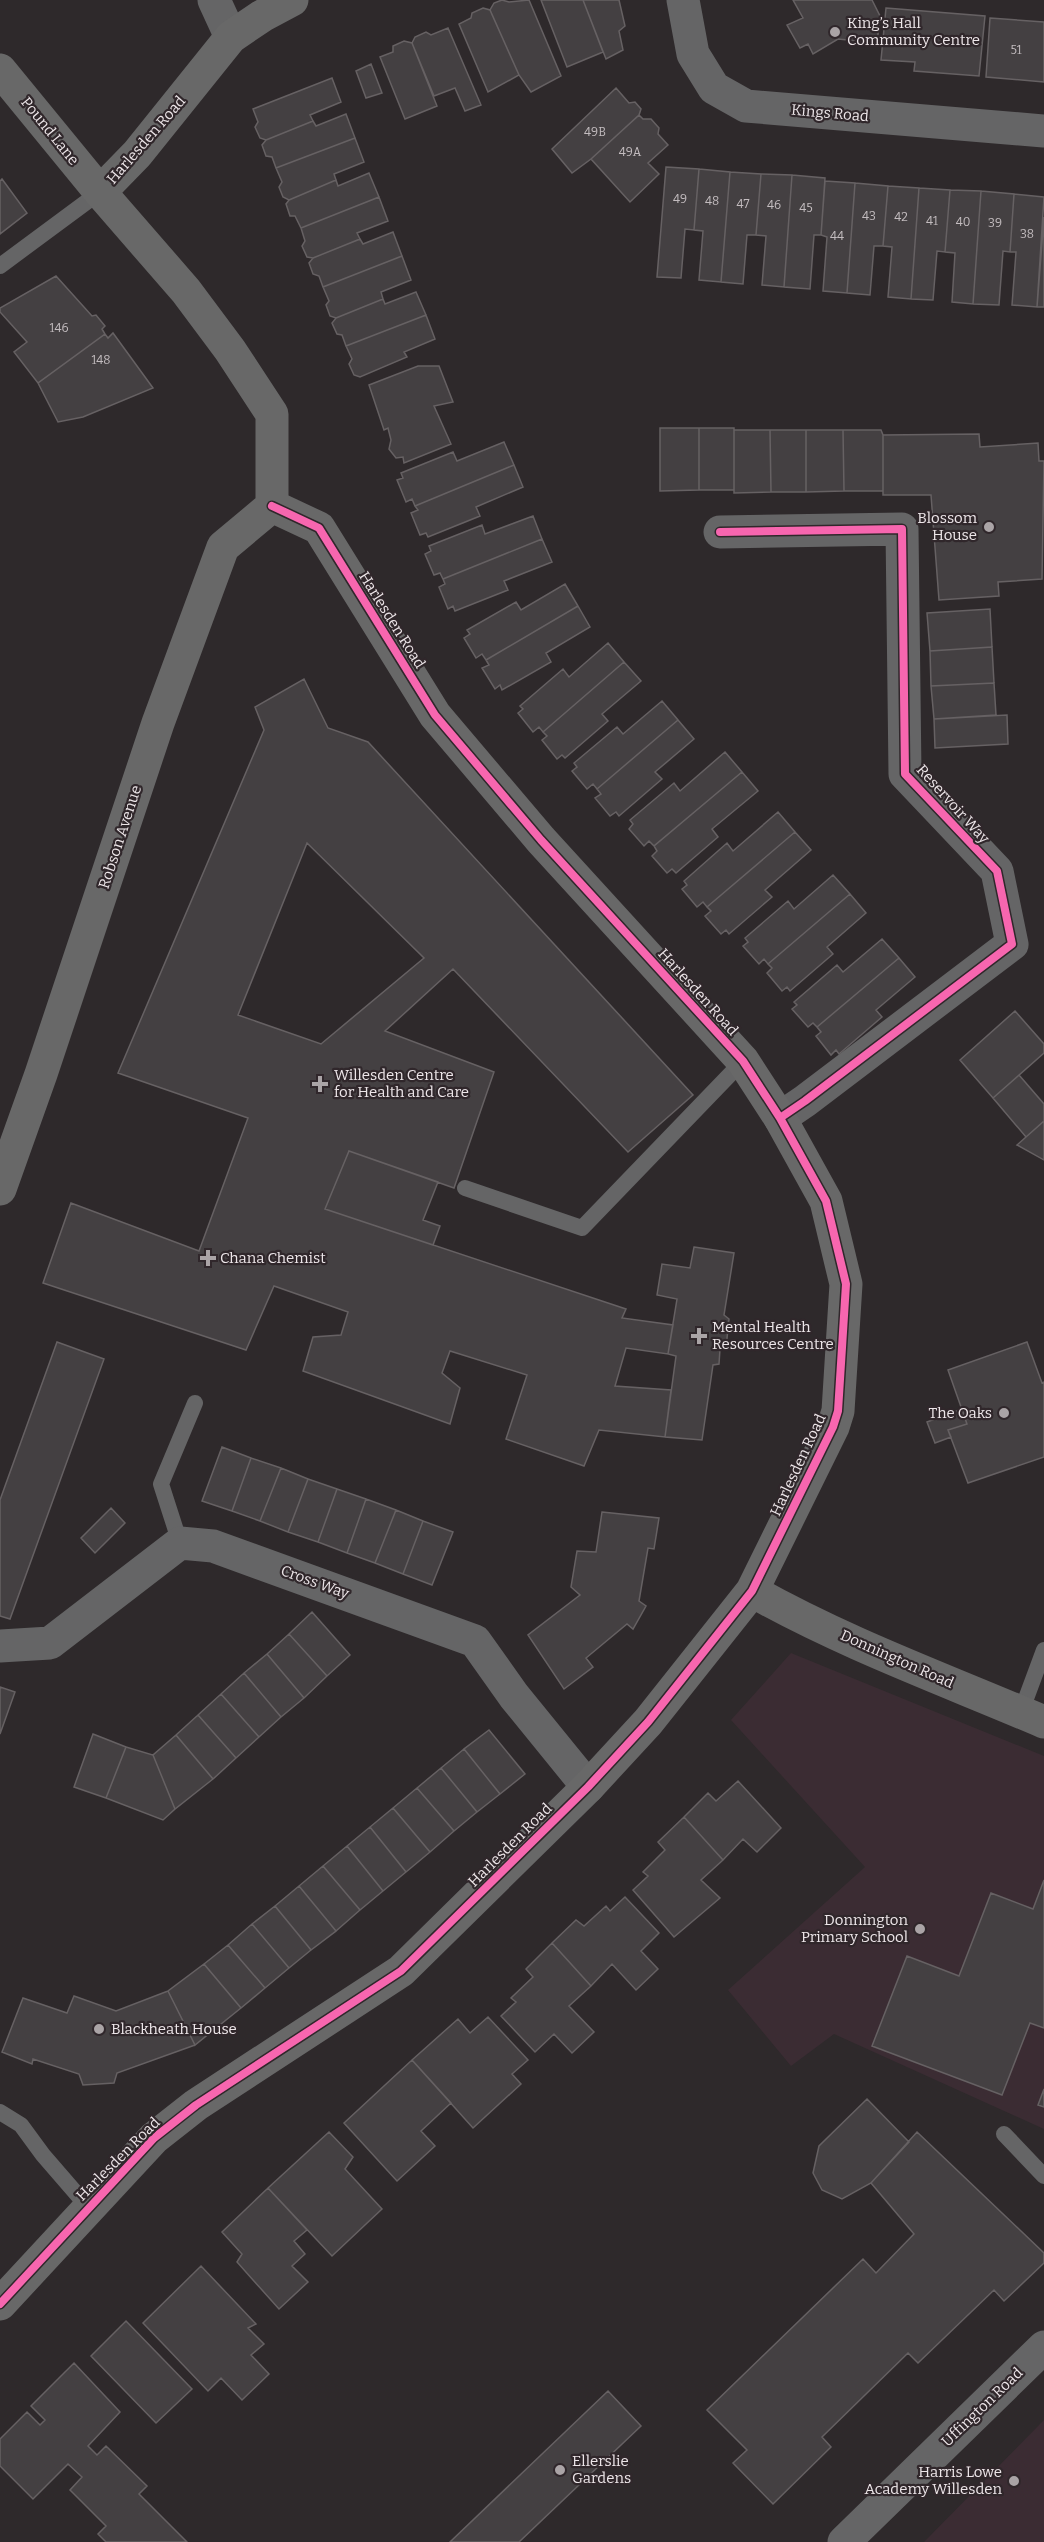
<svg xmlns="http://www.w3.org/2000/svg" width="1044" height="2542" font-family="Bitter,serif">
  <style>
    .built { fill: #3b2c33 }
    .building { fill: #444042; stroke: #666163; stroke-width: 1.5; fill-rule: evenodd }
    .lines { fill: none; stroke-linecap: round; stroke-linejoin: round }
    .lane { stroke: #656566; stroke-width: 16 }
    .street { stroke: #656566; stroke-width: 33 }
    .secondary { stroke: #686868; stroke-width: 33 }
    .cycleway-casing { stroke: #30272b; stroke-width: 11 }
    .cycleway { stroke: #f766af; stroke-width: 8 }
    .poi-dot { fill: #aaa4a6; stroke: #30272b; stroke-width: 2 }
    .labels { text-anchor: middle; stroke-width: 4.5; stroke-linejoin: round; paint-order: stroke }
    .number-label { font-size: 12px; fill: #c3bcbf }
    .poi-label { font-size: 15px; fill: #ede6e9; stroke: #30272b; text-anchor: start }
    .street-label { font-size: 15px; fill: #ede6e9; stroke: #30272b }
  </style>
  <rect width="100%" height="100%" fill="#2e292b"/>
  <path class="built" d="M791,1653L1044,1756V2129L834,2034L791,2066L728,1990L865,1867L731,1720Z
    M1044,2420V2542H924Z"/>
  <path class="building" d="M502,0L509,2L529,0L561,76L531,92L519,75L490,10L494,3Z
    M541,0H583L603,52L567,67Z
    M583,0H619L625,26L619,31L623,50L606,59Z
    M793,0H872L880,16L877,43L838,39L813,54L808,44L800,48L787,25L803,18Z
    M483,8L490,10L519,75L488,92L459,24L471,18L472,13Z
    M886,8L985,16L979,76L914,71L915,62L881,60Z
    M990,18L1044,22V82L986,77Z
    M448,28L481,105L465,111L455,88L434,96L412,43L415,37L426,32L431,35Z
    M404,41L412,43L437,106L405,119L380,57L393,52V46Z
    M371,64L382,93L366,98L356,71Z
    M332,78L341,102L310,115L313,121L266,140L260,138L255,127L258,122L253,109Z
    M616,88L629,103L635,102L641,109L639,115L591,159L572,173L552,149Z
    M346,114L355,138L276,168L272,157L266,156L262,145L266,140L313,121L316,126Z
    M639,115L643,119H651L659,128L658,134L668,145L648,163L659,174L630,202L591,159Z
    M355,138L364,162L334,174L336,180L289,200L283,197L279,187L282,182L276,168Z
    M666,167L699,169L694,230L685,229L681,278L657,277Z
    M699,169L730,172L721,282L699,280L703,231L694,230Z
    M730,172L761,174L756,235H747L743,284L721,282Z
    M369,173L379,197L301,228L295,216H290L286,204L289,200L336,180L338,186Z
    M761,174L792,175L784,287L762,285L766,236L756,235Z
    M792,175L825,178L821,235H814L810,289L784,287Z
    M2,179L27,213L0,234V181Z
    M825,181L855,183L847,293L823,291L827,237L821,235Z
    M855,183L888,186L883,246H874L870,295L847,293Z
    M888,186L919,188L911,299L888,297L892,247L883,246Z
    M919,188L950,190L945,252L937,251L933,300L911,299Z
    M950,190L981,191L973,304L952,302L955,253L945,252Z
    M981,191L1014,194L1010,252L1003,251L999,305L973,304Z
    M1014,194L1044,197L1037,307L1012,305L1016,252H1010Z
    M379,197L388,221L357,233L360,239L313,258L307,257L302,246L305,241L301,228Z
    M1044,217V307H1037Z
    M393,232L402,256L323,287L319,276L313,274L309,263L313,258L360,239L363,244Z
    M402,256L411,280L381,292L383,299L336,318L330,316L326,305L329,301L323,287Z
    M56,276L92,316L96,315L105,326L102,329L105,334L38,383L14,352L27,342L0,312V308Z
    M416,292L426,315L346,346L342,335L337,334L332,323L336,318L383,299L385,304Z
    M426,315L435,339L404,352L407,357L360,377L354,375L349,364L352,359L346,346Z
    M113,333L153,388L83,417L58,422L38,383L105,334L108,338Z
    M418,366H439L453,402L434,406L451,444L404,463L403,457L396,458L389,449L391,440L388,428L384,430L369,385Z
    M660,428H699V490L660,491Z
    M699,428H734V490H699Z
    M734,430H770L771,492L734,493Z
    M770,430H806V492H771Z
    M806,430H843L844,491L806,492Z
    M843,430H881L883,435V491H844Z
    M979,434L980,447L1038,443L1039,461H1044L1042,579L998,582L999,596L939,600L931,495H883V435Z
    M504,442L514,465L415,506L412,499L406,502L397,480L403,478L401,473L453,452L457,461Z
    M514,465L523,487L476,507L480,516L428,537L426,533L420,535L411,513L418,510L415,506Z
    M533,516L542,539L443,579L440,573L434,575L425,554L431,551L429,546L482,525L485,534Z
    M542,539L552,562L504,581L508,590L455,611L453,606L448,609L439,587L445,584L443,579Z
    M565,584L578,606L486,660L482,654L476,658L464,638L470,634L467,630L516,602L521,610Z
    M578,606L590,627L546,653L551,662L502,690L500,685L495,689L482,668L489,665L486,660Z
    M990,609L992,647L930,651L927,613Z
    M608,643L624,662L543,732L539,727L533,732L518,713L523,709L520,706L563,669L569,677Z
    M992,647L994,683L931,686L930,651Z
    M624,662L641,681L602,714L608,721L565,758L562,755L557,759L542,740L547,736L543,732Z
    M304,679L328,728L368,742L693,1095L628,1152L453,969L385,1031L494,1072L454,1188L349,1151L325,1209L626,1309L622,1318L673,1325L668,1354L626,1348L615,1386L671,1390L665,1437L599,1430L584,1466L506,1439L527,1375L450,1351L442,1373L460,1388L450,1424L303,1371L313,1337L341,1335L348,1312L274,1286L246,1350L43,1283L71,1203L199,1251L248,1118L118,1073L264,730L255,707ZM307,843L424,958L321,1044L238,1015Z
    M994,683L996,715L934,719L931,686Z
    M662,701L678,720L597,789L593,784L587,789L572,771L577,767L574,763L617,727L623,734Z
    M1007,715L1008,744L935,748L934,719Z
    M678,720L694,739L655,772L662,779L619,816L616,812L610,816L595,798L601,794L597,789Z
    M725,752L742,772L654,846L649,841L644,846L629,829L633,824L630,820L674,783L680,791Z
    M742,772L758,791L712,829L718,837L676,873L672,869L667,873L652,856L657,851L654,846Z
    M778,812L795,832L707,907L703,902L697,907L682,889L687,885L684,881L727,843L733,851Z
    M795,832L811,850L765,890L772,897L729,934L726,930L721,934L705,916L711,911L707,907Z
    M833,875L850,894L768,964L764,959L759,964L743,946L748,942L745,938L788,901L794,909Z
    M850,894L866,913L827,947L833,954L790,991L787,987L782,991L767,973L772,968L768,964Z
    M882,939L899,958L817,1027L813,1023L808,1027L792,1009L797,1005L794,1002L837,965L843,972Z
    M899,958L915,977L876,1010L882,1017L839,1054L836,1050L831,1055L816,1036L821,1032L817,1027Z
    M1015,1011L1044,1044V1053L993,1098L960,1060Z
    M1019,1075L1044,1104V1121L1026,1137L993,1098Z
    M1044,1121V1160L1017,1145Z
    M349,1151L438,1182L423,1220L440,1226L433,1245L325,1209Z
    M694,1247L734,1253L724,1315L729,1319L726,1348L720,1349L719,1364L713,1365L702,1440L665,1437L676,1356L668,1354L677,1299L657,1295L662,1264L690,1268Z
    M57,1342L104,1359L10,1619L0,1616V1500Z
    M1027,1342L1042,1383L1044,1382V1457L968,1483L948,1430L967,1424L948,1370Z
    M962,1409L967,1424L948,1430L951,1437L935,1443L927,1422Z
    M222,1447L251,1458L232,1511L202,1501Z
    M251,1458L281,1468L260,1521L232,1511Z
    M281,1468L308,1479L288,1532L260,1521Z
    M308,1479L337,1489L318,1542L288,1532Z
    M337,1489L366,1499L347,1553L318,1542Z
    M366,1499L396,1510L375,1563L347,1553Z
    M111,1508L125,1523L95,1553L81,1538Z
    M396,1510L423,1521L403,1574L375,1563Z
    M602,1512L659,1518L654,1549L648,1548L639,1601L646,1606L633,1629L627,1624L586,1658L593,1667L564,1689L528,1635L580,1595L571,1587L577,1551L596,1552Z
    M423,1521L453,1532L432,1585L403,1574Z
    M312,1612L350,1655L327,1676L289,1634Z
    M289,1634L327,1676L304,1698L267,1654Z
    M267,1654L304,1698L281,1717L244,1673Z
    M244,1673L281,1717L259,1737L221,1694Z
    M0,1687L15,1692L0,1734Z
    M221,1694L259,1737L236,1758L198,1715Z
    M198,1715L236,1758L213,1779L176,1735Z
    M489,1730L525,1774L500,1794L464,1749Z
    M93,1734L126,1747L106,1798L74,1787Z
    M176,1735L213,1779L175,1809L153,1755Z
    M126,1747L153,1755L175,1809L163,1820L106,1798Z
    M464,1749L500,1794L477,1812L441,1768Z
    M441,1768L477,1812L454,1831L417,1788Z
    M738,1781L781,1828L757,1852L743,1839L723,1860L684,1817L708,1793L716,1801Z
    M417,1788L454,1831L430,1852L393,1808Z
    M393,1808L430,1852L406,1872L370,1827Z
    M684,1817L723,1860L701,1880L720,1898L674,1937L633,1890L648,1876L643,1872L665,1850L658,1842Z
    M370,1827L406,1872L383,1891L347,1846Z
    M347,1846L383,1891L360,1910L323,1866Z
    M323,1866L360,1910L336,1931L299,1886Z
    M1044,1880V2028L1030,2023L1002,2095L872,2046L907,1956L959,1976L991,1893L1033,1909Z
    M299,1886L336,1931L311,1950L275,1906Z
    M625,1897L659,1933L641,1951L658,1969L636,1990L612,1964L591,1986L552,1943L576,1920L584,1926L606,1906L610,1911Z
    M275,1906L311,1950L289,1968L252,1924Z
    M252,1924L289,1968L265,1988L228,1945Z
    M552,1943L591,1986L569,2006L594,2032L572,2053L554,2034L535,2052L501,2016L516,2002L511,1998L533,1977L526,1969Z
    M228,1945L265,1988L241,2008L204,1964Z
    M204,1964L241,2008L195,2045L168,1991Z
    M168,1991L195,2045L117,2073L114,2083L83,2085L79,2074L33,2059L32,2064L2,2052L23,1998L67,2013L74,1996L116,2011Z
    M488,2017L528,2060L512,2074L521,2084L473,2128L412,2060L458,2019L470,2033Z
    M412,2060L451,2103L421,2131L435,2146L397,2181L344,2123Z
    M1044,2089V2107L1038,2105Z
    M867,2099L909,2142L871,2183L842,2199L822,2190L813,2173L819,2146Z
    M329,2132L353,2157L345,2169L382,2209L332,2256L268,2188Z
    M917,2132L1044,2253V2263L1004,2301L994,2290L918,2363L908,2353L822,2437L831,2447L773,2504L733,2463L747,2450L707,2410L863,2259L876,2273L914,2234L871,2183Z
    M268,2188L307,2230L294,2241L305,2254L292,2266L308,2282L279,2309L237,2262L242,2254L222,2232Z
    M201,2266L256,2324L248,2328L264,2344L251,2355L269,2374L242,2400L221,2378L208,2391L143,2323Z
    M126,2321L192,2389L156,2423L91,2356Z
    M74,2363L120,2412L88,2446L97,2455L106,2446L147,2486L139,2494L187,2542H106L98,2534L106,2526L70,2490L82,2477L68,2464L33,2499L0,2466V2439L27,2412L40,2425L45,2420L31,2406Z
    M608,2391L641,2426L519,2542H450Z"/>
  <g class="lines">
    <path class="lane" d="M0,266L100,192
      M465,1188L582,1228L743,1061
      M180,1543L161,1484L195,1403
      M1021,1712L1044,1650
      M0,2112L21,2125L43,2155L88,2207
      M1004,2134L1044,2176"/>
    <path class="street" d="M214,0L231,37
      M683,0L693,54L714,88L746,106L1044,131
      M720,532L902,529L905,774L997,871L1012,944L805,1101L780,1118
      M0,1646L50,1643L180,1543L213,1546L475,1641L514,1696L588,1787
      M844,2542L1044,2347"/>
    <path class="secondary" d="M0,70L100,192L186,291L230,350L272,414V506
      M100,192L137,154L231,37L262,16L292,0
      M0,1189L41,1074L158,723L223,547L272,506
      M752,1591C844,1643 946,1680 1044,1722
      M0,2304L154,2138L196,2105L401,1971L588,1787L648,1722L752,1591L833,1427L838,1411L846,1284L826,1201L780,1118L743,1061L541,840L435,715L319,528L272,506"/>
    <defs>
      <path id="cycleway" d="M720,532L902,529L905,774L997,871L1012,944L805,1101L780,1118
        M0,2304L154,2138L196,2105L401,1971L588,1787L648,1722L752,1591L833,1427L838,1411L846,1284L826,1201L780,1118L743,1061L541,840L435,715L319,528L272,506"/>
    </defs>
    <use href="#cycleway" class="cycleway-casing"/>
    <use href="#cycleway" class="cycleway"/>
  </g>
  <g class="poi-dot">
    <circle cx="835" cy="32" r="6"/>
    <circle cx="989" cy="527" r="6"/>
    <path d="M317 1075h6v6h6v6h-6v6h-6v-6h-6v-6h6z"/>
    <path d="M205 1249h6v6h6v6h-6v6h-6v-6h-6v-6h6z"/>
    <path d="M696 1327h6v6h6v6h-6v6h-6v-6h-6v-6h6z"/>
    <circle cx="1004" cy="1413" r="6"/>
    <circle cx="920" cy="1929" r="6"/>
    <circle cx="99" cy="2029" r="6"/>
    <circle cx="560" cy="2470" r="6"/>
    <circle cx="1014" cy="2481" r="6"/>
  </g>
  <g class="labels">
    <g class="number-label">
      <text x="1016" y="54">51</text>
      <text x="595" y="136">49B</text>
      <text x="630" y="156">49A</text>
      <text x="680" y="203">49</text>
      <text x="712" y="205">48</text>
      <text x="743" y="208">47</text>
      <text x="774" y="209">46</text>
      <text x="806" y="212">45</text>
      <text x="869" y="220">43</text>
      <text x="901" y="221">42</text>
      <text x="932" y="225">41</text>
      <text x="963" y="226">40</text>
      <text x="995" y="227">39</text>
      <text x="1027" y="238">38</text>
      <text x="837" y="240">44</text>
      <text x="59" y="332">146</text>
      <text x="101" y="364">148</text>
    </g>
    <g class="poi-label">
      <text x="847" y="28">King’s Hall<tspan x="847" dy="17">Community Centre</tspan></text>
      <text x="977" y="523" text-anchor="end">Blossom<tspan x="977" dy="17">House</tspan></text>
      <text x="334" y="1080">Willesden Centre<tspan x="334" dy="17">for Health and Care</tspan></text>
      <text x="220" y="1263">Chana Chemist</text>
      <text x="712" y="1332">Mental Health<tspan x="712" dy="17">Resources Centre</tspan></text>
      <text x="992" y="1418" text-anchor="end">The Oaks</text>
      <text x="908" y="1925" text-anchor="end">Donnington<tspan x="908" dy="17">Primary School</tspan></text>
      <text x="111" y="2034">Blackheath House</text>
      <text x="572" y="2466">Ellerslie<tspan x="572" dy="17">Gardens</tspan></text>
      <text x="1002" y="2477" text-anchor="end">Harris Lowe<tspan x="1002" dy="17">Academy Willesden</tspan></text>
    </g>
    <g class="street-label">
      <text transform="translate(830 113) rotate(5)" y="5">Kings Road</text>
      <text transform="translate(50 131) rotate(51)" y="5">Pound Lane</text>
      <text transform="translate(146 140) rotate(-49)" y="5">Harlesden Road</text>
      <text transform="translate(392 620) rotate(58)" y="5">Harlesden Road</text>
      <text transform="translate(953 804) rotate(48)" y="5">Reservoir Way</text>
      <text transform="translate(120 837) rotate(-72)" y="5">Robson Avenue</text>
      <text transform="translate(698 992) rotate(48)" y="5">Harlesden Road</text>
      <text transform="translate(798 1465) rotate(-65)" y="5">Harlesden Road</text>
      <text transform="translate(315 1582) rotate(20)" y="5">Cross Way</text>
      <text transform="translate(897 1659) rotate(24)" y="5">Donnington Road</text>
      <text transform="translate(510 1845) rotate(-45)" y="5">Harlesden Road</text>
      <text transform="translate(118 2159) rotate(-45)" y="5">Harlesden Road</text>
      <text transform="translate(982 2407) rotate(-44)" y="5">Uffington Road</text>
    </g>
  </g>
</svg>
